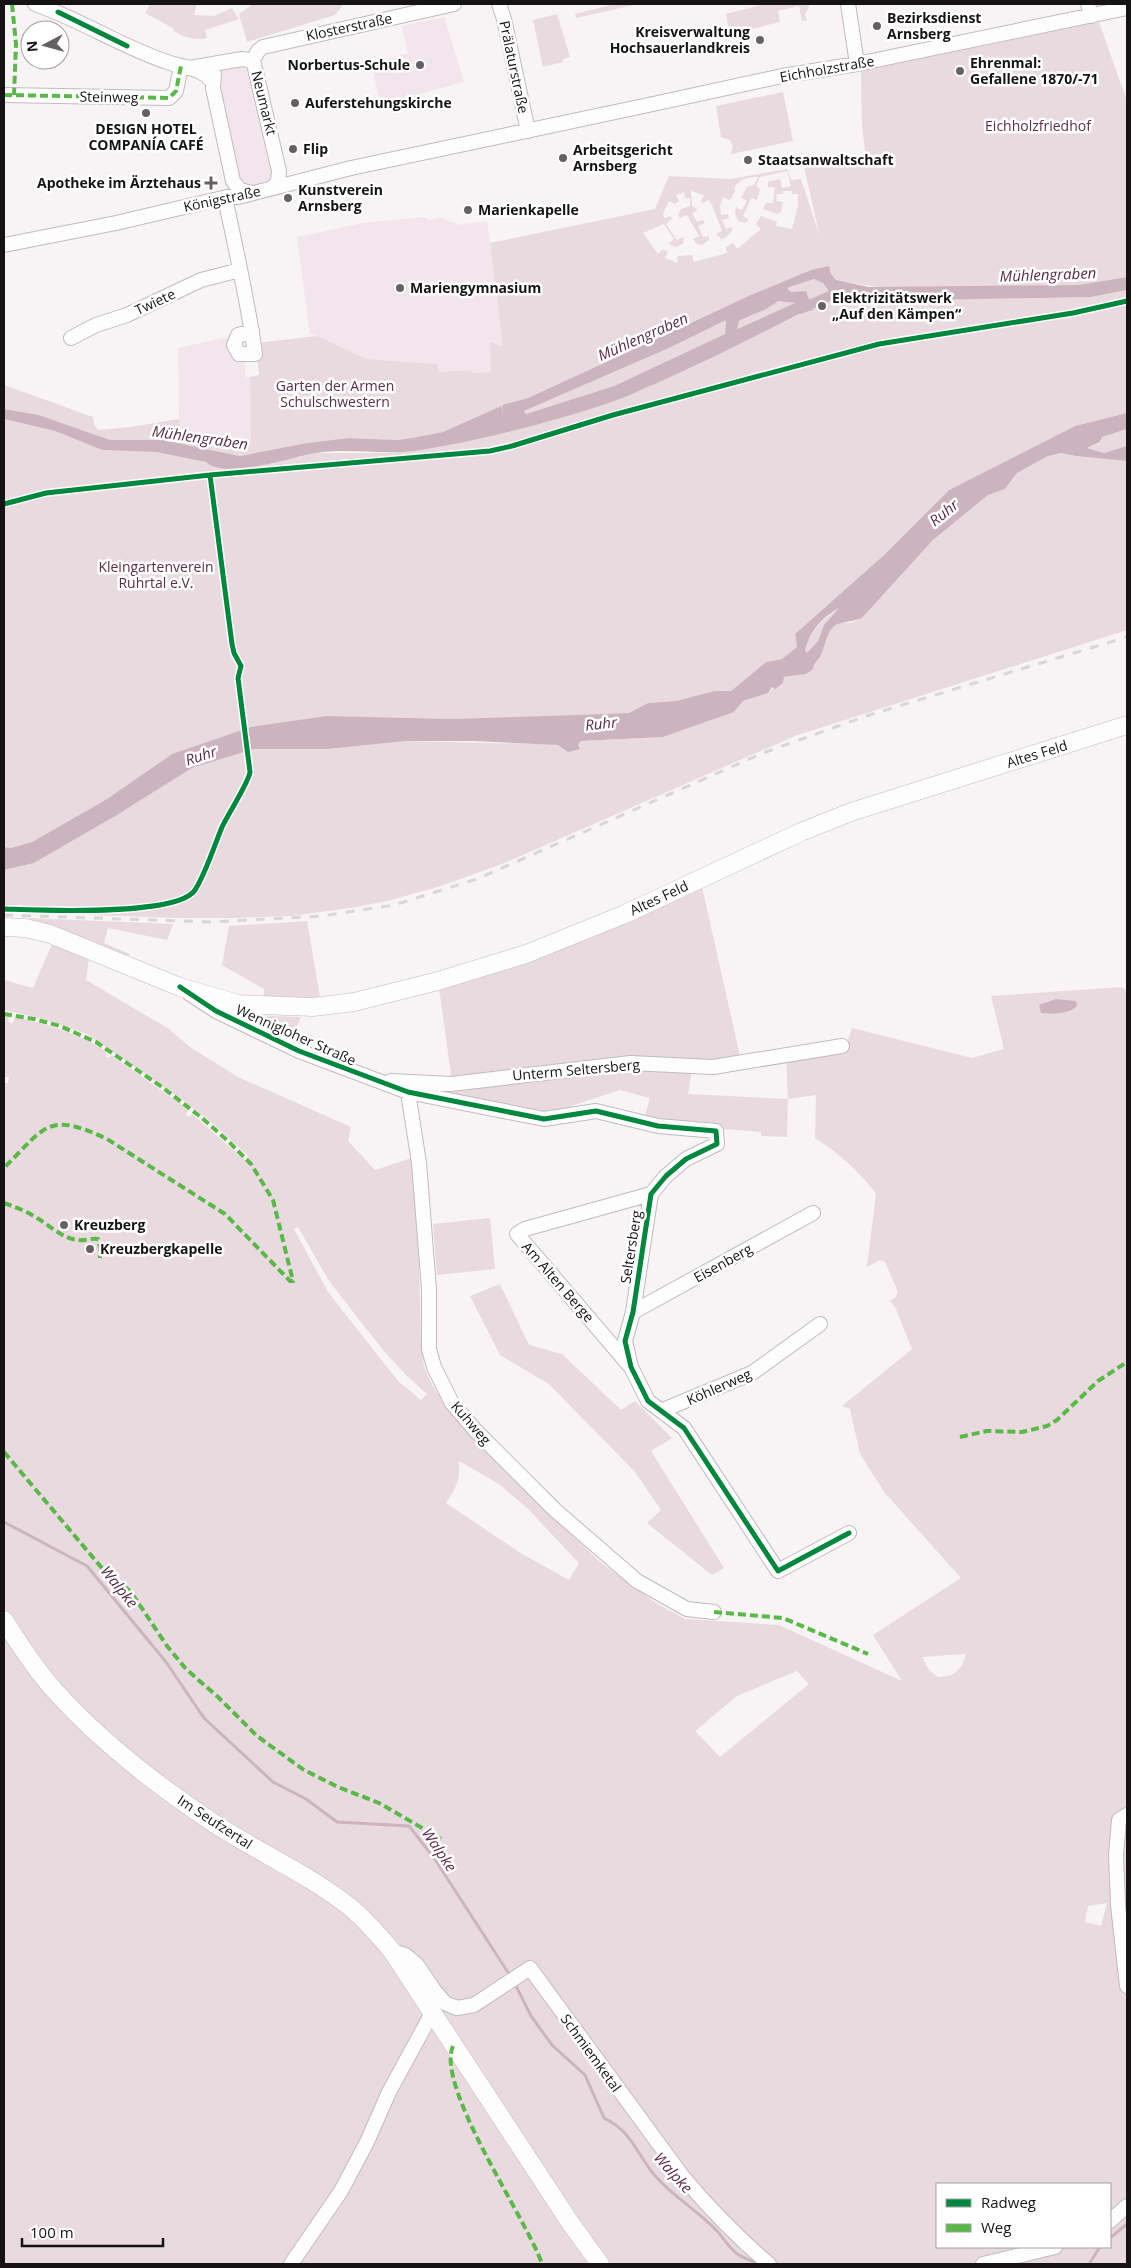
<svg xmlns="http://www.w3.org/2000/svg" width="1131" height="2268" font-family="'Open Sans',sans-serif">
  <style>
    .built { fill: #f2e6ec }
    .green { fill: #e9dae0; fill-rule: evenodd }
    .water { fill: #ccb4bf; fill-rule: evenodd }
    .lines { fill: none; stroke-linecap: round; stroke-linejoin: round }
    .stream { stroke: #ccb4bf; stroke-width: 3 }
    .canal { stroke: #ccb4bf; stroke-width: 10 }
    .minor-casing { stroke: #c0bcbd; stroke-width: 16 }
    .major-casing { stroke: #c0bcbd; stroke-width: 19 }
    .minor { stroke: #fefdfe; stroke-width: 14 }
    .major { stroke: #fefdfe; stroke-width: 18 }
    .rail { stroke: #d8d7d7; stroke-width: 3; stroke-dasharray: 9 9; stroke-linecap: butt }
    .quiet { stroke: #58b947; stroke-width: 4; stroke-dasharray: 8 4; stroke-linecap: butt }
    .cycleway-casing { stroke: #fff; stroke-width: 8 }
    .cycleway { stroke: #00873e; stroke-width: 5 }
    .poi-dot { fill: #656163; stroke: #fff; stroke-width: 2 }
    .labels { text-anchor: middle; stroke-width: 5; stroke-linejoin: round; paint-order: stroke }
    .poi-label { font-size: 14px; font-weight: bold; fill: #161314; stroke: #fff; text-anchor: start }
    .street-label { font-size: 14px; fill: #161314; stroke: #fff }
    .park-label { font-size: 14px; fill: #5c2f47; stroke: #fff }
    .water-label { font-size: 15px; font-style: italic; fill: #592c44; stroke: #fff }
  </style>
  <rect width="100%" height="100%" fill="#f8f3f5"/>
  <path class="built" d="M444,17L464,82L419,94L420,100L382,110L373,72L384,70L382,60L408,53L402,26Z
    M246,65L251,69L274,173L271,182L246,188L238,180L218,82L220,72L223,68Z
    M423,217L429,220L442,217L450,222H454L455,225L487,221L503,348L490,343L492,372L472,373L471,370L439,372L437,364L367,359L310,333L297,237L363,223Z
    M229,337L228,345L245,360V377H250L252,442L183,438L179,419L178,348Z"/>
  <path class="green" d="M150,4H197L194,15L214,16L232,8L239,19L205,30L207,38C197,41 183,37 174,31L173,28L145,13Z
    M253,4H344L335,15L247,42L239,14Z
    M614,4H638L576,18L575,14Z
    M765,4H810L805,15L807,20L802,21L799,6L778,11L780,22L747,30L745,26L729,30L726,14Z
    M557,14L570,57L563,59V62L543,67L533,20Z
    M1099,22L1127,101V277L1078,285L890,288C867,287 846,279 823,283L840,298L929,300L1091,297L1127,290V298L1074,310L863,345L623,410L504,446L216,475L331,468L500,452L668,402L867,350L1127,303V413L1075,426L949,490L884,555L795,634L797,647L782,659L766,662L731,691H714L676,701L648,703L629,713L453,719L327,716L172,754L107,799L32,842L11,848L4,847V419L55,431L102,450L156,452L206,462L258,466L317,453H394L508,431L501,406L443,432L412,438L397,440L349,438L240,456L163,440H110L39,415L4,409V385L93,417L94,424L98,430L131,427L179,419L183,438L251,442L250,377L259,375L256,343L317,336L367,359L437,364L439,372L471,370L472,373L491,372L490,342L503,347L490,243L655,209L669,176L731,179L787,169L791,180L801,179L820,237L804,167L867,166L862,126L861,71ZM787,171L791,186L782,188L780,179L768,182V187H775L773,203H766L763,209L777,214L781,212L783,202L776,201L777,194H783V191H792V194H798V206L792,229L776,226L777,222L761,216L756,224L761,229L737,249L733,243L726,247L727,253L694,262L692,255L678,256L677,263L665,258L668,252L663,249L658,254L643,233L664,224L674,239L669,244L675,247L683,244L684,237L677,240L666,224L672,219L671,216L664,218L663,213L669,201L675,204L679,201L676,195L684,192L685,198H690V206L681,209L678,215L680,218L687,215L699,236L693,239L697,244L702,245L709,240V236L703,237L698,226L705,223L703,220L697,222L692,213L698,210L692,206L691,191L704,195L701,201L703,203L708,200L711,203L722,231L716,234L721,239L725,238L732,231V227L726,229L722,220L729,218L728,214L721,215L720,206L723,197L730,200L735,191L734,188C740,179 747,177 758,177L754,185L747,187L741,198L747,201L742,210L736,207L735,213L738,221L746,223L749,220L743,216L751,198L757,200L760,189L756,186L760,177ZM811,270L814,279L787,288L791,292H806L813,310L800,314L699,364L613,402L509,431L502,405L528,398L698,319Z
    M783,92L793,141L731,154L733,146L730,140L721,137L716,106Z
    M778,301L796,303L736,329L739,321C753,313 766,311 778,301Z
    M726,319L725,334L614,386L526,414L524,411L669,348Z
    M1127,429V446L1104,453L1087,448L1100,443L1102,437Z
    M1061,453L1076,456L1127,461V630L795,736L507,862L441,886L391,900L357,907L291,916L234,918H177L4,912V870L34,863L117,815L192,768L254,749H328L406,741L578,745L581,741L663,737L734,712L743,701L768,693L784,677L806,674L820,657L828,634L833,627L840,623H851L862,618L933,540L988,495L1005,489L1017,473L1048,456Z
    M841,607L824,625L818,641L807,654L805,650C811,629 823,619 841,607Z
    M702,887L740,1056L711,1060L610,1058L579,1065L452,1081L438,981Z
    M30,918L173,924L167,940L108,928L104,943L130,954L127,958L29,923Z
    M307,921L321,1003L263,1001L264,989L222,965L229,926Z
    M52,944L89,959L86,980L169,1029L190,1047L238,1077L351,1127L348,1141L375,1170L411,1158L418,1227L421,1342L424,1367L434,1388L460,1425L600,1562L656,1603L685,1619L779,1625L902,1681L873,1635L961,1578L885,1493L860,1454L850,1409L842,1406L912,1349L895,1307L890,1301L895,1298L898,1292L885,1262L880,1260L867,1267L876,1194C860,1171 838,1153 815,1138L816,1095L788,1099L787,1137L761,1136V1132L724,1129L719,1125L644,1119L650,1098L620,1090L571,1106L569,1112L547,1115L409,1089L620,1066L692,1069L688,1094L788,1099L786,1058L845,1050L852,1028L972,1058L1004,1049L991,996L1122,987L1127,991V2264H4V1083H8L9,1077H4V1015L9,1017L8,1022L13,1023L15,1017C47,1024 79,1033 107,1052L105,1056L109,1058L111,1055L188,1109L186,1115L189,1117L192,1114L246,1161L248,1156L210,1121L170,1091L87,1034L43,1019L4,1010V980L33,988ZM298,1227L329,1281L383,1350L406,1375L427,1394L421,1400L398,1381L328,1292L294,1229ZM459,1461L499,1484L527,1508L579,1563L569,1580L522,1554L446,1503C457,1487 460,1480 459,1461ZM966,1654C961,1671 956,1676 938,1677L929,1670L922,1657ZM797,1671L809,1684L720,1757L695,1731L737,1696ZM1107,1903L1101,1926L1085,1922L1088,1906ZM937,2184H1110V2247H937Z
    M246,1015L301,1017L291,1041L244,1018Z
    M490,1218L495,1269L437,1275L433,1224Z
    M500,1284L529,1345L562,1354L621,1410L635,1401L672,1438L651,1451L724,1568L712,1575L647,1523L661,1510L635,1472L549,1384L500,1355L470,1296Z"/>
  <path class="water" d="M829,266L831,274L836,280L869,287L1078,285L1127,277V290L1091,297L929,300L860,297L835,300L823,283L814,279L787,288L791,292L806,291L813,310L799,314C752,338 705,362 657,383C642,389 627,397 612,402C548,423 480,441 414,451C381,455 348,448 316,453C292,457 225,480 206,462L156,452L102,450L55,431L4,419V409L39,415L110,440H163L240,456L308,443L349,438L397,440L412,438L443,432L501,406L503,413L502,405L528,398L751,295L811,270ZM778,301L795,303L737,329L739,321C754,313 765,312 778,301ZM726,320L725,334L614,386L526,414L524,411L669,348Z
    M1127,413V429L1102,437L1100,442L1087,448L1104,453L1127,446V461L1076,456L1061,453L1048,456L1017,473L1005,489L988,495L933,540L862,618C854,621 850,621 842,623C827,625 826,644 821,655C818,661 814,662 813,669L806,674L784,677L783,683L775,689L772,687L768,693L743,701L734,712L663,737L581,741L578,745L580,749L568,752L558,745L473,741H406L328,749H254L192,768L117,815L34,863L4,870V847L11,848L32,842L107,799L172,754L251,727L327,716L453,719L629,713L648,703L676,701L714,691H731L766,662L782,659L797,647L795,634L884,555L949,490L1075,426ZM839,608L824,625L818,641L807,653L805,650C810,631 821,618 839,608Z
    M1056,999L1076,1001L1077,1006C1068,1015 1052,1014 1041,1013L1039,1005Z"/>
  <g class="lines">
    <path class="stream" d="M4,1522L87,1566L166,1662L204,1718L273,1782L306,1799L337,1822L409,1826L434,1858L511,1977
      M514,1982L531,2016L552,2045L585,2075L604,2118C629,2130 634,2147 649,2168C667,2193 695,2208 716,2230C724,2238 729,2249 739,2255C745,2259 753,2261 760,2264
      M1110,2238L1127,2224
      M1089,2264L1100,2247"/>
    <path class="canal" d="M800,309L839,292L844,293"/>
    <defs>
      <path id="minor" d="M35,4C82,20 123,48 170,63C186,68 201,68 212,81
        M499,4L504,19L528,131
        M848,4L857,64
        M1088,4L1091,16
        M252,62L258,51L263,47L454,4
        M190,68L242,59L249,60L254,64L279,171L278,182L272,188
        M214,74L213,88L233,181L240,190L252,193
        M4,95L169,98L176,91L181,66
        M225,198C236,250 248,301 255,354H239L234,345L238,335L252,331
        M4,245L116,223L227,197H238L351,168L653,104L782,76L857,64L1127,8
        M71,338L96,325L127,315L201,280L240,270
        M190,994L216,1011L299,1051L408,1092L544,1119L596,1111L658,1126L716,1131L717,1144L686,1159L666,1176L651,1194L633,1312L625,1341L631,1367L648,1401L684,1428L778,1571L849,1533
        M391,1081L451,1084L630,1063L713,1067L842,1046
        M408,1092L419,1163L429,1289V1349L434,1367L452,1403L475,1430L555,1510L637,1581L687,1609L714,1612
        M633,1312L813,1213
        M629,1365L517,1234L525,1229L651,1194
        M663,1410L752,1373L820,1324
        M1127,1815L1119,1820L1116,1855L1118,1905L1127,1986
        M392,1951L405,1955L417,1965L434,1990L445,2003L457,2008L474,2005L530,1968L683,2177C710,2209 737,2237 769,2264
        M1110,2221L1127,2206
        M291,2264L341,2191L367,2142L389,2092L432,2013
        M983,2264L1055,2247"/>
      <path id="major" d="M4,927L25,928L50,934L180,987L238,1004L313,1007L354,1002L438,981L526,954L625,914L801,832L851,812L1127,725
        M4,1620C19,1644 35,1669 55,1691C100,1741 155,1784 212,1822C256,1851 310,1875 350,1907C366,1920 379,1936 392,1951L569,2221L600,2264"/>
    </defs>
    <use href="#minor" class="minor-casing"/>
    <use href="#major" class="major-casing"/>
    <use href="#minor" class="minor"/>
    <use href="#major" class="major"/>
    <path class="rail" d="M4,915L212,922L322,916L394,905L477,879L763,753L869,715L1127,637"/>
    <path class="quiet" d="M12,4L16,44L14,95
      M4,95L169,98L176,91L181,66
      M4,1014L34,1019L60,1026L96,1042L162,1087L202,1118L228,1141L251,1164L273,1200L293,1281H290L225,1214L107,1139C48,1111 46,1126 4,1168
      M4,1203C15,1207 26,1211 37,1218C49,1225 63,1239 78,1240C85,1241 91,1238 98,1239L100,1248V1258
      M960,1437L987,1431L1022,1432L1047,1426L1057,1420L1098,1381L1127,1362
      M4,1452L101,1567L131,1592L167,1646L186,1669L218,1697L257,1736L304,1770L338,1787L379,1803L441,1839
      M714,1612L783,1618L868,1654
      M453,2046C435,2087 527,2219 542,2264"/>
    <defs>
      <path id="cycleway" d="M58,12L127,46
        M4,504L46,493L210,475L490,451L512,446L613,415L879,344L1073,313L1127,301
        M4,909C37,910 177,917 195,890C205,875 215,844 222,827C228,814 249,782 250,772L238,678L241,666L234,653L232,644L210,475
        M180,987L216,1011L299,1051L408,1092L544,1119L596,1111L658,1126L716,1131L717,1144L686,1159L666,1176L651,1194L633,1312L625,1341L631,1367L648,1401L684,1428L778,1571L849,1533"/>
    </defs>
    <use href="#cycleway" class="cycleway-casing"/>
    <use href="#cycleway" class="cycleway"/>
  </g>
  <g class="poi-dot">
    <circle cx="877" cy="26" r="5"/>
    <circle cx="760" cy="40" r="5"/>
    <circle cx="420" cy="65" r="5"/>
    <circle cx="960" cy="71" r="5"/>
    <circle cx="295" cy="103" r="5"/>
    <circle cx="146" cy="113" r="5"/>
    <circle cx="293" cy="149" r="5"/>
    <circle cx="563" cy="158" r="5"/>
    <circle cx="748" cy="160" r="5"/>
    <path d="M208.5 175.5h5v5h5v5h-5v5h-5v-5h-5v-5h5z"/>
    <circle cx="288" cy="198" r="5"/>
    <circle cx="468" cy="210" r="5"/>
    <circle cx="400" cy="288" r="5"/>
    <circle cx="822" cy="306" r="5"/>
    <circle cx="64" cy="1225" r="5"/>
    <circle cx="90" cy="1249" r="5"/>
  </g>
  <g class="labels">
    <g class="poi-label">
      <text x="887" y="23">Bezirksdienst<tspan x="887" dy="16">Arnsberg</tspan></text>
      <text x="750" y="37" text-anchor="end">Kreisverwaltung<tspan x="750" dy="16">Hochsauerlandkreis</tspan></text>
      <text x="970" y="68">Ehrenmal:<tspan x="970" dy="16">Gefallene 1870/-71</tspan></text>
      <text x="410" y="70" text-anchor="end">Norbertus-Schule</text>
      <text x="305" y="108">Auferstehungskirche</text>
      <text x="146" y="134" text-anchor="middle">DESIGN HOTEL<tspan x="146" dy="16">COMPANÍA CAFÉ</tspan></text>
      <text x="303" y="154">Flip</text>
      <text x="573" y="155">Arbeitsgericht<tspan x="573" dy="16">Arnsberg</tspan></text>
      <text x="758" y="165">Staatsanwaltschaft</text>
      <text x="201" y="188" text-anchor="end">Apotheke im Ärztehaus</text>
      <text x="298" y="195">Kunstverein<tspan x="298" dy="16">Arnsberg</tspan></text>
      <text x="478" y="215">Marienkapelle</text>
      <text x="410" y="293">Mariengymnasium</text>
      <text x="832" y="303">Elektrizitätswerk<tspan x="832" dy="16">„Auf den Kämpen“</tspan></text>
      <text x="74" y="1230">Kreuzberg</text>
      <text x="100" y="1254">Kreuzbergkapelle</text>
    </g>
    <g class="street-label">
      <text transform="translate(349 27) rotate(-12)" y="5">Klosterstraße</text>
      <text transform="translate(514 67) rotate(78)" y="5">Prälaturstraße</text>
      <text transform="translate(827 69) rotate(-10)" y="5">Eichholzstraße</text>
      <text transform="translate(109 97) rotate(1)" y="5">Steinweg</text>
      <text transform="translate(264 103) rotate(76)" y="5">Neumarkt</text>
      <text transform="translate(222 199) rotate(-12)" y="5">Königstraße</text>
      <text transform="translate(155 302) rotate(-25)" y="5">Twiete</text>
      <text transform="translate(1037 754) rotate(-17)" y="5">Altes Feld</text>
      <text transform="translate(659 898) rotate(-25)" y="5">Altes Feld</text>
      <text transform="translate(296 1035) rotate(24)" y="5">Wennigloher Straße</text>
      <text transform="translate(576 1070) rotate(-5)" y="5">Unterm Seltersberg</text>
      <text transform="translate(631 1247) rotate(-81)" y="5">Seltersberg</text>
      <text transform="translate(723 1263) rotate(-29)" y="5">Eisenberg</text>
      <text transform="translate(558 1282) rotate(49)" y="5">Am Alten Berge</text>
      <text transform="translate(719 1387) rotate(-24)" y="5">Köhlerweg</text>
      <text transform="translate(471 1423) rotate(49)" y="5">Kuhweg</text>
      <text transform="translate(215 1822) rotate(33)" y="5">Im Seufzertal</text>
      <text transform="translate(591 2053) rotate(54)" y="5">Schmiemketal</text>
    </g>
    <g class="park-label">
      <text x="1038" y="131">Eichholzfriedhof</text>
      <text x="335" y="391">Garten der Armen<tspan x="335" dy="16">Schulschwestern</tspan></text>
      <text x="156" y="572">Kleingartenverein<tspan x="156" dy="16">Ruhrtal e.V.</tspan></text>
    </g>
    <g class="water-label">
      <text transform="translate(1048 275) rotate(-2)" y="5">Mühlengraben</text>
      <text transform="translate(643 337) rotate(-24)" y="5">Mühlengraben</text>
      <text transform="translate(200 438) rotate(8)" y="5">Mühlengraben</text>
      <text transform="translate(944 513) rotate(-39)" y="5">Ruhr</text>
      <text transform="translate(601 724) rotate(-6)" y="5">Ruhr</text>
      <text transform="translate(201 756) rotate(-18)" y="5">Ruhr</text>
      <text transform="translate(119 1587) rotate(51)" y="5">Walpke</text>
      <text transform="translate(439 1850) rotate(56)" y="5">Walpke</text>
      <text transform="translate(673 2173) rotate(48)" y="5">Walpke</text>
    </g>
  </g>
  <rect width="1131" height="2268" fill="none" stroke="#161314" stroke-width="10"/>
  <rect x="936" y="2183" width="175" height="65" fill="#ffffff" stroke="#a2a1a1"/>
  <rect x="946" y="2199" width="25" height="8" fill="#00873e" stroke="#a2a1a1"/>
  <text x="981" y="2208" font-size="15" fill="#161314">Radweg</text>
  <rect x="946" y="2224" width="25" height="8" fill="#58b947" stroke="#a2a1a1"/>
  <text x="981" y="2233" font-size="15" fill="#161314">Weg</text>
  <g transform="translate(45 45) rotate(264)"><circle r="24" fill="#ffffff" stroke="#a2a1a1"/>
  <path d="M0-4L9 19L0 12L-9 19Z" fill="#656163"/>
  <text y="-8" font-size="14" font-weight="bold" text-anchor="middle" fill="#161314">N</text>
  </g>
  <path d="M22 2238v8h141v-8" fill="none" stroke="#161314" stroke-width="2.5"/>
  <text x="30" y="2238" font-size="15" fill="#161314" stroke="#ffffff" stroke-width="4" paint-order="stroke">100 m</text>
</svg>
